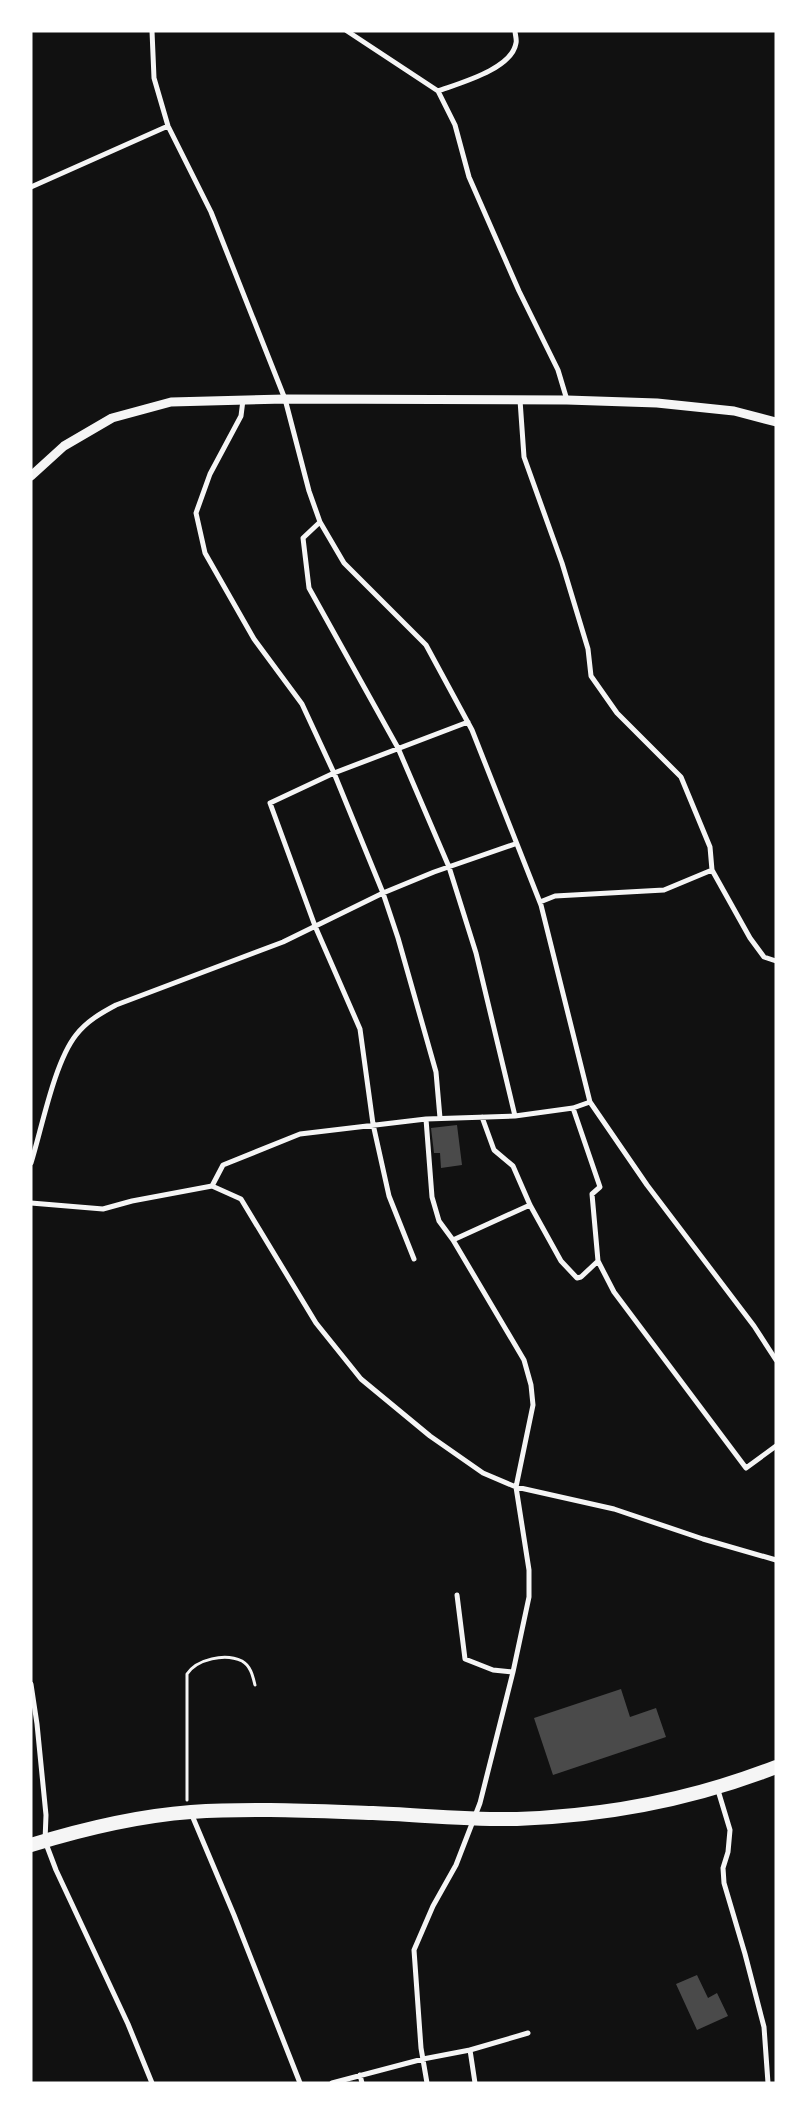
<svg xmlns="http://www.w3.org/2000/svg" width="807" height="2114" font-family="'Sofia Sans Condensed',sans-serif">
  <style>
    .building { fill: #4a4a4a }
    .lines { fill: none; stroke-linecap: round; stroke-linejoin: round }
    .path { stroke: #f5f5f5; stroke-width: 3 }
    .minor { stroke: #f5f5f5; stroke-width: 5 }
    .tertiary { stroke: #f5f5f5; stroke-width: 9 }
    .trunk { stroke: #f5f5f5; stroke-width: 14 }
  </style>
  <rect width="100%" height="100%" fill="#111"/>
  <path class="building" d="M457,1125L462,1165L441,1168L440,1153H434L431,1128Z
    M621,1689L630,1717L656,1708L666,1737L553,1775L534,1718Z
    M697,1975L708,1998L717,1993L728,2016L697,2030L676,1984Z"/>
  <g class="lines">
    <path class="path" d="M187,1800V1674C197,1659 225,1653 242,1661C251,1666 253,1677 255,1685"/>
    <path class="minor" d="M152,31L154,78L168,126L211,212L285,399L309,491L320,522L344,563L426,645L472,730L541,905L590,1102L647,1185L754,1326L776,1360
      M347,31L438,91L455,125L469,177L519,291L558,370L567,400
      M438,91C460,83 512,69 516,43C517,40 515,34 515,31
      M31,187L168,126
      M243,400L241,416L210,474L196,513L205,553L254,639L302,704L334,773L383,893L398,938L436,1072L440,1118
      M520,400L524,457L562,563L588,649L591,676L617,713L681,777L710,847L712,870L750,938L764,957L776,961
      M320,522L303,538L309,588L398,748L449,867L476,953L515,1116
      M540,902L555,896L664,890L712,870
      M482,1117L494,1150L513,1166L530,1205L561,1261L577,1278L581,1277L598,1261L592,1194L600,1187L573,1108
      M426,1119L432,1197L439,1221L453,1240L524,1360L531,1385L533,1405L516,1487L529,1570V1597L513,1672L480,1803L456,1865L433,1906L414,1950L421,2048L427,2083
      M31,1163C42,1128 54,1063 76,1035C87,1021 101,1013 116,1005L283,942L383,893L434,872L515,844
      M212,1186L223,1165L300,1134L426,1119L515,1116L573,1108L590,1102
      M31,1203L103,1209L132,1201L212,1186L241,1199L316,1323L361,1379L430,1436L483,1473L516,1487L614,1509L703,1539L776,1560
      M453,1240L530,1205
      M414,1259L389,1196L373,1124L360,1029L315,926L270,803L334,773L468,722
      M598,1261L614,1292L746,1468L776,1446
      M457,1595L465,1659L493,1670L513,1672
      M31,1684L37,1724L46,1815L45,1841L56,1870L128,2024L152,2083
      M717,1787L730,1830L728,1852L723,1868L724,1883L745,1954L764,2027L768,2083
      M191,1813L234,1915L300,2083
      M360,2075L362,2083
      M332,2083L423,2059L470,2050
      M475,2083L470,2050L528,2033"/>
    <path class="tertiary" d="M31,476L64,446L112,418L171,402L285,399L567,400L657,403L734,411L776,422"/>
    <path class="trunk" d="M31,1845C83,1829 137,1816 191,1812C251,1808 312,1811 373,1813C421,1815 469,1820 517,1819C604,1816 694,1799 776,1767"/>
  </g>
  <rect width="807" height="2114" fill="none" stroke="#ffffff" stroke-width="65"/>
</svg>
